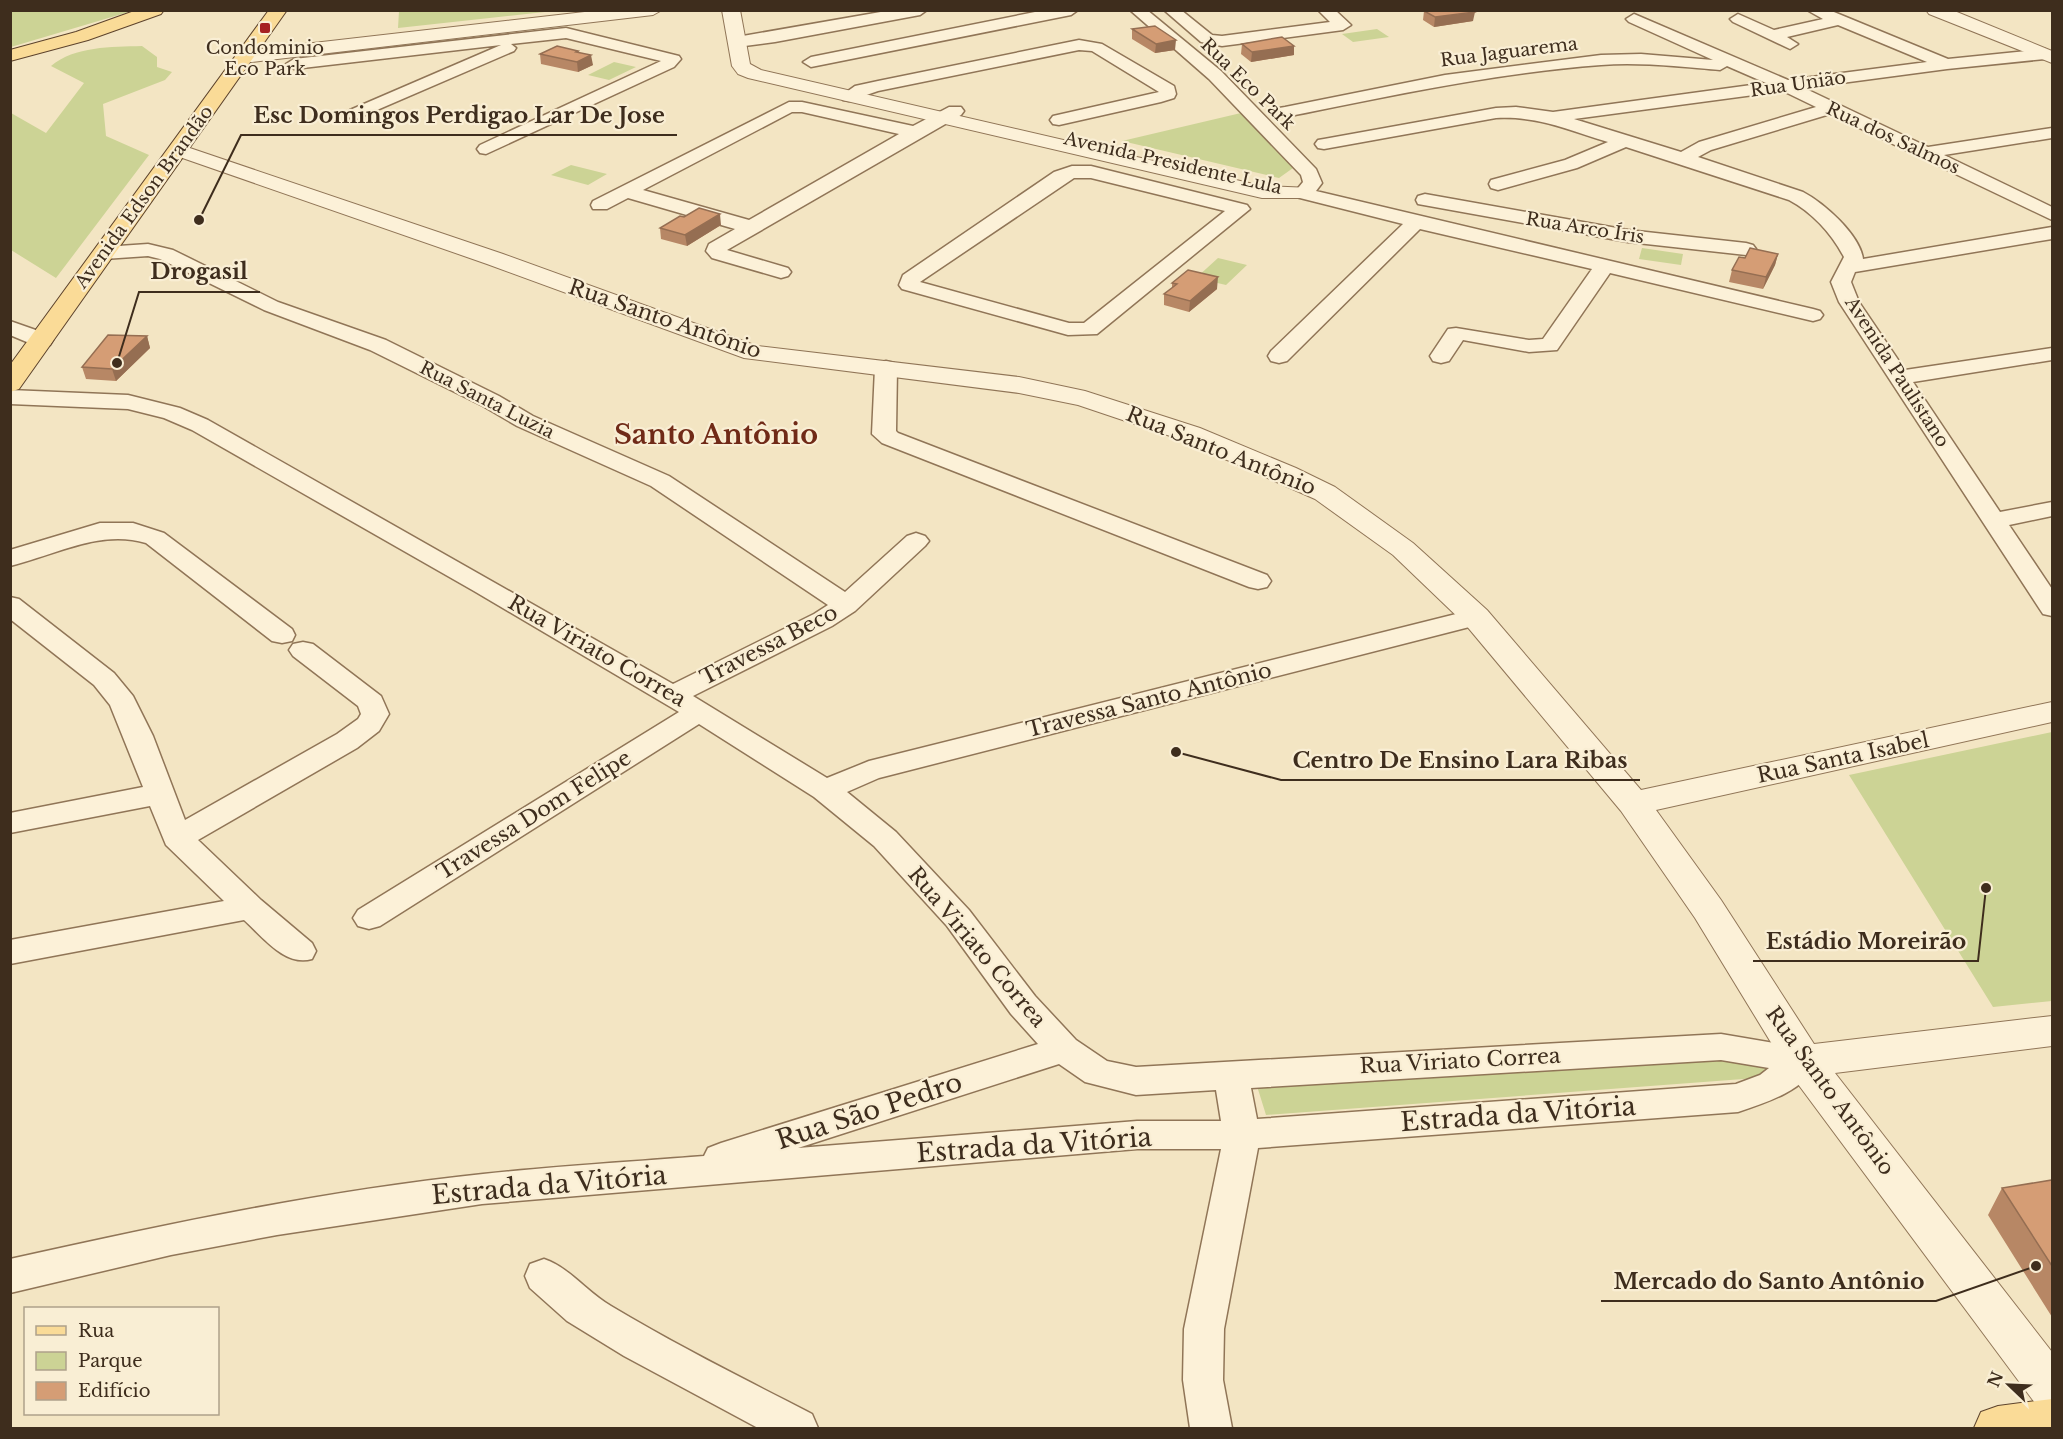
<svg xmlns="http://www.w3.org/2000/svg" width="2063" height="1439" font-family="'Libre Baskerville',serif">
  <style>
    .green { fill: #ccd395 }
    .lines { fill: none; stroke-linecap: round; stroke-linejoin: round }
    .minor-casing { stroke: #907557; stroke-width: 3 }
    .tertiary-casing { stroke: #907557; stroke-width: 2 }
    .primary-casing { stroke: #5d432c; stroke-width: 2 }
    .minor { fill: #fcf1d8; fill-rule: evenodd }
    .tertiary { fill: #fcf1d8; fill-rule: evenodd }
    .primary { fill: #fadb97; fill-rule: evenodd }
    .wall { fill: #b78765 }
    .shaded-wall { fill: #956e52 }
    .building { fill: #d59d75; stroke: #956e52; stroke-width: 1.5 }
    .poi-dot { fill: #a62021; stroke: #f9eed4; stroke-width: 2 }
    .labels { text-anchor: middle; stroke-width: 4.5; stroke-linejoin: round; paint-order: stroke }
    .far-poi-label { font-size: 18px; fill: #3e2d1d; stroke: #f9eed4 }
    .far-street-label { font-size: 18px; fill: #3e2d1d; stroke: #f9eed4 }
    .street-label { font-size: 21px; fill: #3e2d1d; stroke: #f9eed4 }
    .near-street-label { font-size: 26px; fill: #3e2d1d; stroke: #f9eed4 }
    .district-label { font-size: 27px; font-weight: bold; fill: #702a17; stroke: #f9eed4 }
    .leader { fill: none; stroke: #3e2d1d; stroke-width: 2 }
    .callout-dot { fill: #3e2d1d; stroke: #f9eed4; stroke-width: 2 }
    .callout-label { font-size: 22px; text-anchor: middle; font-weight: bold; fill: #3e2d1d; stroke: #f9eed4; stroke-width: 4.5; stroke-linejoin: round; paint-order: stroke }
  </style>
  <rect width="100%" height="100%" fill="#f3e5c3"/>
  <path class="green" d="M11,10H132V11L11,47Z
    M399,11V10L554,11L398,28Z
    M1377,29L1389,37L1353,42L1342,34Z
    M142,46L157,57V67L172,72L165,80L103,104L106,136L149,155L56,278L11,250V113L46,133L84,83L51,66C75,46 111,47 142,46Z
    M614,62L636,67L609,80L588,75Z
    M1241,113L1293,168L1279,178L1122,141Z
    M571,165L607,174L588,185L551,175Z
    M1642,248L1683,254L1681,265L1639,259Z
    M1218,258L1247,265L1226,285L1196,278Z
    M2052,732V1001L1993,1007L1849,775Z
    M1755,1054L1770,1077L1266,1115L1257,1086Z"/>
  <g class="lines">
    <defs>
      <path id="minor" d="M892,10H927L920,15L775,42L737,47L729,42L737,37Z
        M1045,10H1078L1071,15L811,67L803,62L811,57Z
        M1130,10H1147L1221,71L1316,169L1322,183L1316,191L1813,309L1820,311L1823,315L1820,319L1813,321L1610,273L1557,350L1529,352L1463,340L1449,361L1441,363L1433,361L1430,356L1448,329L1456,328L1529,340L1543,339L1592,269L1420,229L1287,361L1279,363L1271,361L1268,356L1271,351L1403,224L1296,197L1294,193L1303,182L1301,175L1209,79Z
        M1164,10H1181L1212,35L1222,36L1330,22L1318,10H1335L1351,25L1343,30L1222,46L1201,42Z
        M1807,10H1829L1948,59L2045,49L2052,53L2051,57L2045,59L1947,69L1804,88L1928,147L2052,128V138L1944,155L2052,207V220L1830,114L1711,150L1698,157L1803,192C1824,203 1860,235 1863,259L2052,227V239L1855,272L1851,282L1859,302L1905,370L2052,348V360L1913,382L2000,512L2052,502V516L2009,525L2052,589V616L2043,614L2039,608L1839,302L1831,282L1844,257C1831,233 1813,213 1789,200L1626,147L1577,168L1498,190L1491,188L1489,184L1491,180L1565,160L1608,142C1567,130 1541,116 1496,118L1324,149L1318,148L1315,144L1318,140L1324,139L1496,108L1516,107L1553,112L1766,83L1727,66L1720,70C1681,67 1641,62 1601,65C1495,73 1389,96 1285,117L1279,116L1276,112L1279,108L1285,107L1445,75L1601,55L1641,54L1713,60L1629,22L1626,19L1634,14L1788,80L1927,62L1838,25L1787,37L1798,44L1790,49L1733,22L1730,19L1738,14L1774,30L1823,19ZM1783,91L1816,107L1699,142L1681,152L1574,119Z
        M566,28L679,56L681,59L674,67L486,154L480,153L477,149L480,145L661,61L566,38L511,44L516,48L514,51L356,119L350,118L347,114L350,110L501,45L294,69L286,64L294,59Z
        M1079,40L1102,44L1174,86L1176,94L1174,98L1161,102L1059,125L1053,124L1050,120L1053,116L1159,92L1092,51L1079,50L878,91L849,101L843,100L841,96L855,86L878,81Z
        M789,102H802L913,126L949,107H961L964,111L961,115L727,250L788,268L791,272L788,276L781,278L712,258L706,251L709,244L735,229L628,198L607,209H593L591,205L593,201ZM792,112H802L899,134L749,220L643,190Z
        M1072,166H1091L1247,205L1250,209L1097,334L1068,335L902,289L899,285L903,275L1054,172ZM1074,178H1091L1225,211L1084,323H1069L920,282Z
        M1425,194L1628,230L1746,243L1753,245L1756,249L1753,253L1746,255L1628,242L1418,204L1416,200L1418,196Z
        M148,244L173,250L278,302L386,340L499,396L533,416L669,476L845,592L907,536L916,533L925,536L929,541L925,546L855,611L832,626L693,696L827,778L869,761L1476,609L1485,611L1489,617L1485,623L879,778L847,792L896,832L969,910L1035,996L1076,1040L1107,1061L1136,1067L1721,1034L1803,1048L1815,1052L1820,1061C1805,1090 1768,1102 1738,1112L1258,1148L1224,1329L1223,1380L1232,1428H1190L1183,1380L1184,1329L1221,1149H1137L482,1204L277,1235L171,1255L10,1293V1259C167,1224 323,1191 483,1174C556,1166 630,1162 704,1156L708,1148L721,1143L1038,1044L1011,1014L947,926L874,846L814,797L699,724L380,926L369,929L358,926L353,918L358,910L679,712L474,591L192,430L164,418L128,409L10,404V390L128,395L180,408L208,420L673,684L814,614L828,605L651,486L517,426L483,406L370,350L264,310L160,259L148,256L104,259L97,257L94,253L97,249L104,247ZM1721,1060L1769,1068L1760,1075L1736,1084L1257,1119L1251,1088ZM1059,1064L1085,1082L1136,1095L1216,1090L1221,1121H1137L798,1148Z
        M10,321L50,335L53,340L50,345L42,346L34,345L10,335Z
        M886,361L894,363L897,368L896,431L898,433L1267,575L1271,581L1267,587L1258,589L1249,587L882,443L872,434L875,368L878,363Z
        M100,523H133L164,533L292,629L295,635L292,641L282,643L272,641L146,543C100,529 55,555 10,566V550Z
        M10,597L19,599L114,673L133,696L153,736L185,820L337,734L358,719L361,714L358,706L293,656L289,650L293,644L303,642L313,644L381,696L389,714L379,731L357,748L198,840L261,900L312,943L316,951L312,959C285,967 263,937 244,920L10,964V940L224,901L166,845L150,806L10,833V813L143,787L110,705L94,685L10,619Z
        M544,1259C570,1268 587,1292 611,1306C676,1345 744,1379 812,1414L818,1428H758L624,1356L567,1321L530,1288L525,1276L530,1264Z"/>
      <path id="tertiary" d="M602,10H662L653,15L244,63L237,61L235,57L237,53L244,51Z
        M722,10H740L750,64L761,70L1262,186L1311,188L1314,193L1311,198H1262L748,78L738,74L732,66Z
        M1926,10H1952L2052,51V63L1929,14Z
        M178,144L503,254L757,346L1019,377L1085,391L1200,428L1296,468L1335,487L1413,543L1487,610L1641,790L2052,702V722L1656,810L1721,900L1814,1044L2052,1016V1046L1835,1073L2052,1352V1409L2035,1403L1789,1072L1695,918L1621,811L1465,624L1393,555L1315,499L1182,440L1078,405L1019,393L744,358L487,264L171,154L168,150L171,146Z"/>
      <path id="primary" d="M137,10H164L161,14L88,40L10,61V50L76,32Z
        M269,10H287L19,389L10,392V365Z
        M2052,1399V1428H1974L1981,1412L1998,1406Z"/>
    </defs>
    <use href="#minor" class="minor-casing"/>
    <use href="#tertiary" class="tertiary-casing"/>
    <use href="#primary" class="primary-casing"/>
    <use href="#minor" class="minor"/>
    <use href="#tertiary" class="tertiary"/>
    <use href="#primary" class="primary"/>
  </g>
  <path class="wall" d="M1424,11L1473,21L1434,27L1423,20Z
    M1132,29L1175,50L1155,53L1132,39Z
    M1242,44L1294,46V55L1251,62L1241,54Z
    M578,51L579,52L593,65L578,72L541,64L540,54Z
    M721,225L687,246L661,239L660,228Z
    M1778,254L1775,265L1763,289L1729,282L1732,270L1745,258Z
    M1172,283L1217,289L1189,312L1164,305V294L1172,288Z
    M147,336L150,348L116,381L86,379L82,367Z
    M2052,1180V1317L1988,1215L2002,1188Z"/>
  <path class="shaded-wall" d="M1475,12L1473,21L1434,27L1435,17Z
    M1176,40L1175,50L1155,53L1156,44Z
    M1294,46V55L1251,62L1252,52Z
    M591,55L593,65L578,72L577,62Z
    M720,214L721,225L687,246L685,235Z
    M1778,254L1775,265L1763,289L1766,277Z
    M1218,277L1217,289L1189,312L1190,301Z
    M147,336L150,348L116,381L112,369Z"/>
  <path class="building" d="M1473,10L1475,12L1435,17L1424,11Z
    M1155,26L1176,40L1156,44L1132,29Z
    M1282,37L1294,46L1252,52L1242,44Z
    M557,46L578,51L576,52L591,55L577,62L540,54Z
    M699,208L720,214L685,235L660,228L680,216L684,217Z
    M1750,248L1778,254L1766,277L1732,270L1739,257L1745,258Z
    M1188,270L1218,277L1190,301L1164,294L1177,284L1172,283Z
    M108,335L147,336L112,369L82,367Z
    M2052,1180V1266L2002,1188Z"/>
  <rect class="poi-dot" x="259" y="22" width="12" height="12" rx="3"/>
  <g class="labels">
    <g class="far-poi-label">
      <text x="265" y="54">Condominio<tspan x="265" dy="21">Eco Park</tspan></text>
    </g>
    <g class="far-street-label">
      <text transform="translate(1509 52) rotate(-7)" y="6">Rua Jaguarema</text>
      <text transform="translate(1248 84) rotate(44)" y="6">Rua Eco Park</text>
      <text transform="translate(1798 84) rotate(-8)" y="6">Rua União</text>
      <text transform="translate(1893 138) rotate(25)" y="6">Rua dos Salmos</text>
      <text transform="translate(1173 163) rotate(13)" y="6">Avenida Presidente Lula</text>
      <text transform="translate(144 197) rotate(-54)" y="6">Avenida Edson Brandão</text>
      <text transform="translate(1585 228) rotate(9)" y="6">Rua Arco Íris</text>
      <text transform="translate(1897 372) rotate(57)" y="6">Avenida Paulistano</text>
      <text transform="translate(487 400) rotate(27)" y="6">Rua Santa Luzia</text>
    </g>
    <g class="street-label">
      <text transform="translate(665 319) rotate(19)" y="7">Rua Santo Antônio</text>
      <text transform="translate(1221 451) rotate(22)" y="7">Rua Santo Antônio</text>
      <text transform="translate(769 645) rotate(-27)" y="7">Travessa Beco</text>
      <text transform="translate(597 651) rotate(30)" y="7">Rua Viriato Correa</text>
      <text transform="translate(1149 700) rotate(-14)" y="7">Travessa Santo Antônio</text>
      <text transform="translate(1843 758) rotate(-12)" y="7">Rua Santa Isabel</text>
      <text transform="translate(534 815) rotate(-32)" y="7">Travessa Dom Felipe</text>
      <text transform="translate(977 947) rotate(50)" y="7">Rua Viriato Correa</text>
      <text transform="translate(1460 1061) rotate(-3)" y="7">Rua Viriato Correa</text>
      <text transform="translate(1830 1091) rotate(54)" y="7">Rua Santo Antônio</text>
    </g>
    <g class="near-street-label">
      <text transform="translate(869 1111) rotate(-18)" y="9">Rua São Pedro</text>
      <text transform="translate(1518 1114) rotate(-4)" y="9">Estrada da Vitória</text>
      <text transform="translate(1034 1145) rotate(-4)" y="9">Estrada da Vitória</text>
      <text transform="translate(549 1185) rotate(-5)" y="9">Estrada da Vitória</text>
    </g>
    <g class="district-label">
      <text x="716" y="444">Santo Antônio</text>
    </g>
  </g>
  <path class="leader" d="M199 220L241 135H677M117 363L139 292H260M1176 752L1281 780H1640M1986 888L1978 961H1753M2036 1266L1936 1301H1601"/>
  <g class="callout-dot">
    <circle cx="199" cy="220" r="6"/>
    <circle cx="117" cy="363" r="6"/>
    <circle cx="1176" cy="752" r="6"/>
    <circle cx="1986" cy="888" r="6"/>
    <circle cx="2036" cy="1266" r="6"/>
  </g>
  <g class="callout-label">
    <text x="459" y="123">Esc Domingos Perdigao Lar De Jose</text>
    <text x="199" y="279">Drogasil</text>
    <text x="1460" y="768">Centro De Ensino Lara Ribas</text>
    <text x="1866" y="949">Estádio Moreirão</text>
    <text x="1769" y="1289">Mercado do Santo Antônio</text>
  </g>
  <rect width="2063" height="1439" fill="none" stroke="#3e2d1d" stroke-width="24"/>
  <rect x="24" y="1307" width="195" height="108" fill="#f9eed4" stroke="#aea18b" stroke-width="1.5"/>
  <rect x="36" y="1326" width="30" height="9" fill="#fadb97" stroke="#aea18b" stroke-width="1.5"/>
  <text x="78" y="1337" font-size="18" fill="#3e2d1d">Rua</text>
  <rect x="36" y="1352" width="30" height="18" fill="#ccd395" stroke="#aea18b" stroke-width="1.5"/>
  <text x="78" y="1367" font-size="18" fill="#3e2d1d">Parque</text>
  <rect x="36" y="1382" width="30" height="18" fill="#d59d75" stroke="#aea18b" stroke-width="1.5"/>
  <text x="78" y="1397" font-size="18" fill="#3e2d1d">Edifício</text>
  <g transform="translate(2009 1385) rotate(293)" stroke="#f9eed4" stroke-width="4.5" paint-order="stroke">
  <path d="M0-4.5L10 22L0 15L-10 22Z" fill="#3e2d1d"/>
  <text y="-9" font-size="16" font-weight="bold" text-anchor="middle" fill="#3e2d1d">N</text>
  </g>
</svg>
